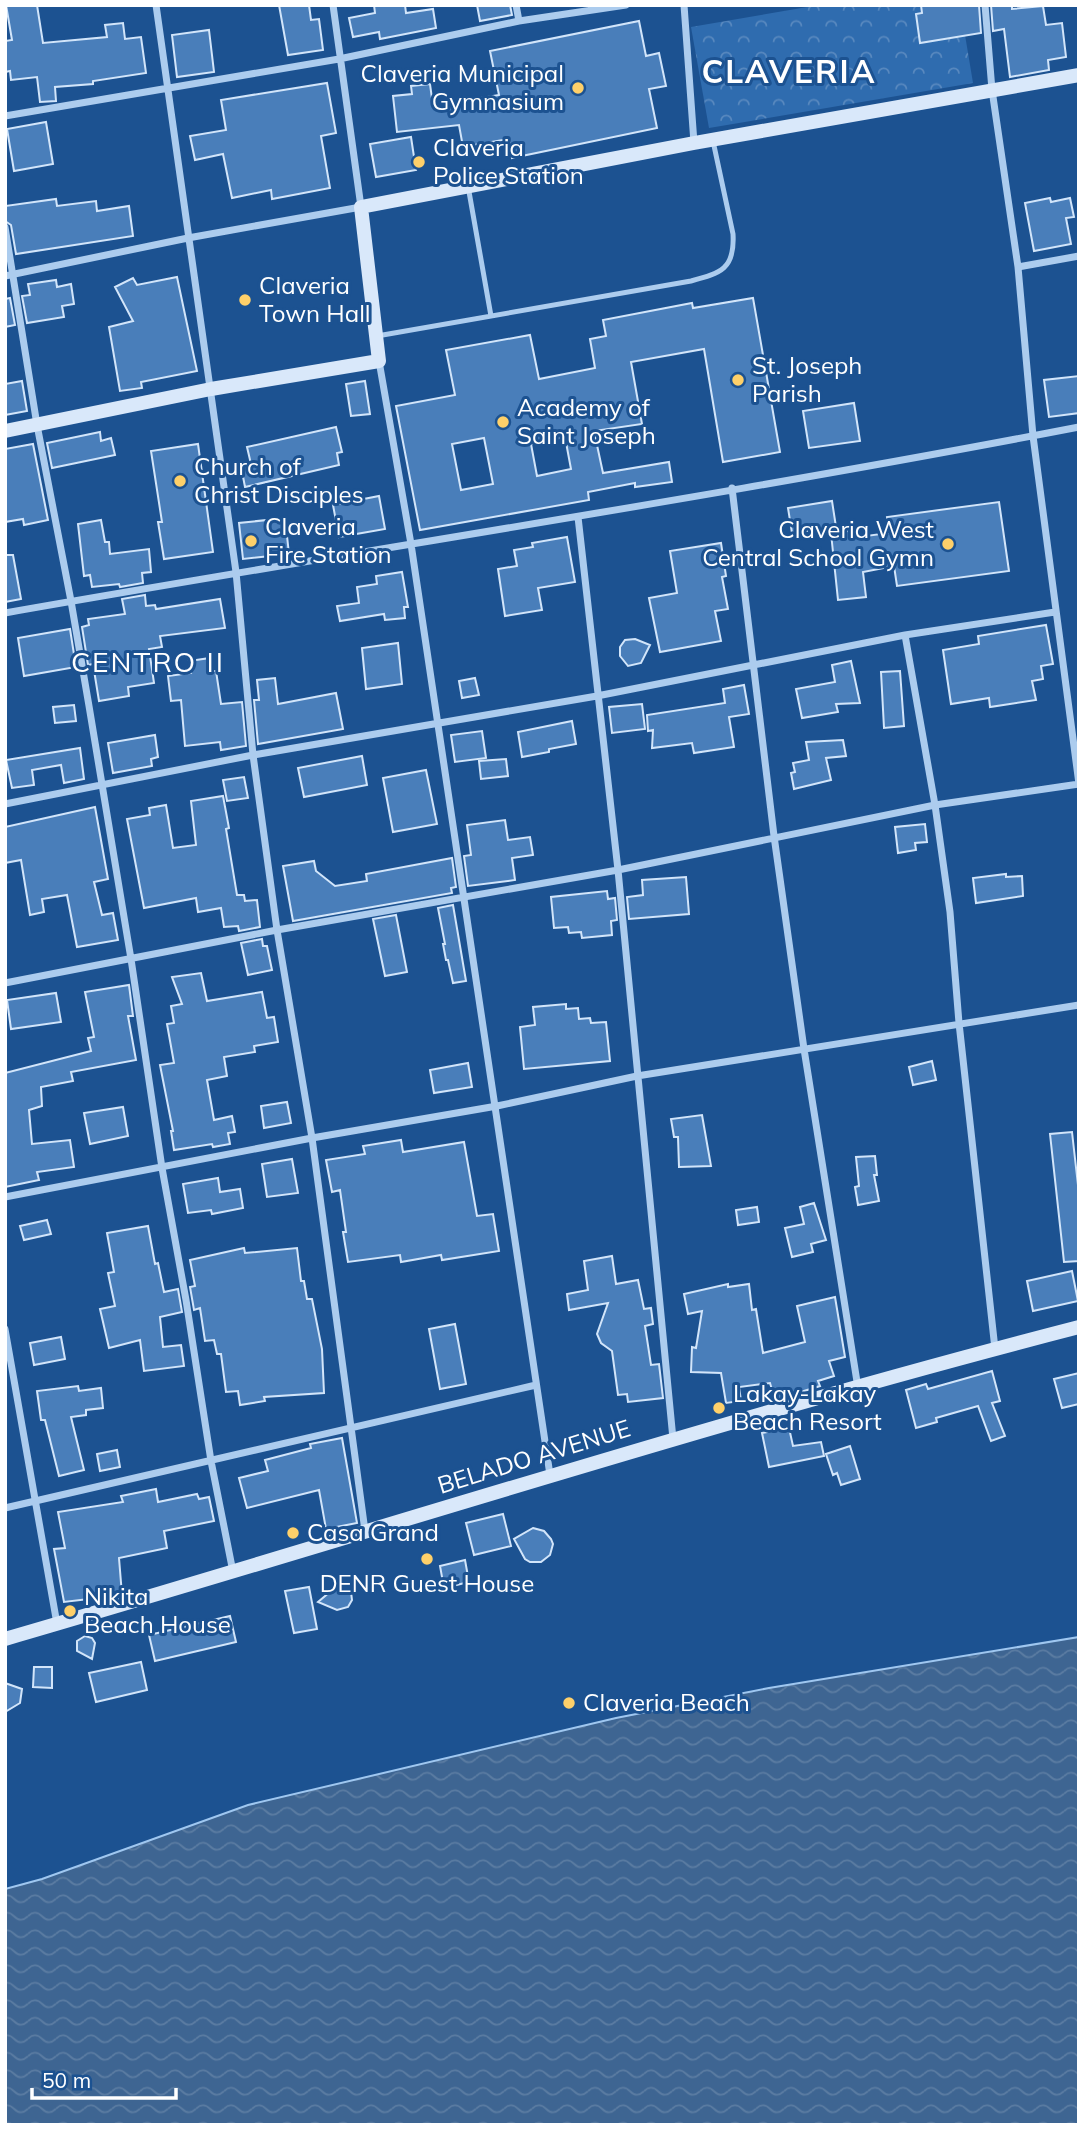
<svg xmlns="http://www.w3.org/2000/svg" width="1084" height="2130" font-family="Mulish,sans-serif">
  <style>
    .park { fill: url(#park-crowns) }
    .water { fill: url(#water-waves); stroke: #9fc7f0; stroke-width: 2 }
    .building { fill: #497eba; stroke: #d2e5fa; stroke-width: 2; fill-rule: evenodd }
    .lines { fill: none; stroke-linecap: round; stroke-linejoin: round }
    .lane { stroke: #acccee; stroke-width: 5 }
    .street { stroke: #acccee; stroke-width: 7 }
    .secondary { stroke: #d9e8fa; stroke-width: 14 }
    .poi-dot { fill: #fed06a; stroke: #1c5291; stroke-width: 2.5 }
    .labels { text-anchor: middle; stroke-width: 6; stroke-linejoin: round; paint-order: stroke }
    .poi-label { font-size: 24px; fill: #fff; stroke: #1c5291; text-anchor: start }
    .street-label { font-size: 24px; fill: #fff; stroke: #1c5291 }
    .quarter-label { font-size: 28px; letter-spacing: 2px; fill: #fff; stroke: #1c5291 }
    .district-label { font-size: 32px; font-weight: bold; letter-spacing: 2px; fill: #fff; stroke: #1c5291 }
  </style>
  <defs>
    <pattern id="park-crowns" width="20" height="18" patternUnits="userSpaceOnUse" patternTransform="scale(1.75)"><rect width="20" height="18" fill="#2f6caf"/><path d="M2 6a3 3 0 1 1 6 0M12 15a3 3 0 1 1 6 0" fill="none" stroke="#5989bf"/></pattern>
    <pattern id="water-waves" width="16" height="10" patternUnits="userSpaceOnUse" patternTransform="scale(1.75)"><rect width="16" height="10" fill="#3e6592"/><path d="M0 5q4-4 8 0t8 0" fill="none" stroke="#5b7ca2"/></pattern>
  </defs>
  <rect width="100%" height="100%" fill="#1c5291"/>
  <path class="park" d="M819,5H960L973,83L709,128L691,27Z"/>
  <path class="water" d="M1079,1637V2125H5V1889L42,1879L248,1805L616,1718L769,1688Z"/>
  <path class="building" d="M6,5H37L43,43L107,37L105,25L123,23L125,39L141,37L146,73L93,81V84L55,87L56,101L40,102L37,77L11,80L10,71L5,72V41L12,40Z
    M279,5H309L311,20L319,19L323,50L288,55Z
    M374,5H405L406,13L433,9L436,28L380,39L379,32L353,37L349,18L375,13Z
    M477,5H510L512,15L480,21Z
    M921,5H979L981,33L920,43L916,14L922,13Z
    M991,5H1012V9L1043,6L1046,25L1062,23L1066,57L1048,60L1049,70L1010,77L1004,29L993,31Z
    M639,21L646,56L659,53L666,86L649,89L657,128L512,158L509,139L463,147L459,125L397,132L393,96L412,94L411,86L430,84L433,106L499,95L490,51Z
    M209,30L214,72L177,77L172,35Z
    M327,83L336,133L321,136L330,188L272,199L271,190L232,198L223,154L195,160L190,136L226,130L221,100Z
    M46,122L53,164L14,171L7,129Z
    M411,137L416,170L376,177L370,144Z
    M1050,198L1051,202L1070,198L1074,217L1066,218L1071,244L1034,251L1025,203Z
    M56,199L57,206L96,201L97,211L129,206L133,236L16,254L11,225L5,221V206Z
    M177,277L197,371L141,382L142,388L120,391L109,327L133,321L115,287L133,278L137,285Z
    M56,280L57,287L71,284L74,304L62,306L64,317L27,323L22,296L30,295L28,284Z
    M10,298L15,325L5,327V299Z
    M753,298L780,452L723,462L704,349L631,362L642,424L594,431L603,473L669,462L672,482L635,487V483L588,492L589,500L420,530L396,406L455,395L446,350L530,335L539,379L595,368L590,339L606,336L603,320L692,303L693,308ZM565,437L571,469L537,476L531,444ZM484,438L493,484L461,490L452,444Z
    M1079,376V413L1049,417L1044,380Z
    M22,381L27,411L5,415V384Z
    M365,381L370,414L351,416L346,384Z
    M854,403L860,441L809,448L803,411Z
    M336,427L342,452L337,453L339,465L245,487L241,466L251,464L247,447Z
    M100,432L101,441L111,438L115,455L52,468L47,443Z
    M33,444L48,520L24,525L23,519L5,522V449Z
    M198,444L213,552L164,559L158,522H162L151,451Z
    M379,496L385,529L339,537L333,505Z
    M832,501L836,527L792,533L788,508Z
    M999,502L1009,571L897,586L894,566L863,572L866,597L838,600L831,533L858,530L859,537L889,533L887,517Z
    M285,518L289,554L243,559L239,523Z
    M101,520L105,542H109L110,554L149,549L151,572L142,573L143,583L120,587L119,584L92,587L90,575L84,576L78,524Z
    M567,537L575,582L538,588L542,610L505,616L498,569L517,566L514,550L533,547L532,543Z
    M721,543L726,576L722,577L728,609L715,611L721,641L660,652L649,598L677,593L670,551Z
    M5,555H13L21,599L5,602Z
    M402,572L408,607H404L405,618L385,620L384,614L340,621L337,606L359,603L357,587L377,584L376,576Z
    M145,595L146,606L155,605L156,609L220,599L225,628L160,636L162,647L149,649L154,683L128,687L129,696L99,701L93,664L88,665L82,627L89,625L88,619L125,614L122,599Z
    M1046,625L1053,664L1041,666L1043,679L1032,681L1036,700L990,707L989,698L951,704L943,650L979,644L978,636Z
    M70,629L76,667L24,676L18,638Z
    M635,639L650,645L641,663L628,666L620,656V647L625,640Z
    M398,643L402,684L366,689L362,648Z
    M210,658L211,671H216L221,704L242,702L246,746L221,750L220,742L185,746L181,700L171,701L168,676L191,673L189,661Z
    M851,661L860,703L836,704L838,712L802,718L796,689L835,682L832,665Z
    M900,671L904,726L884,728L881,672Z
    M275,678L278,704L336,693L343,729L258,744L254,700H259L257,680Z
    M475,678L479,695L462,698L459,681Z
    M744,685L749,714L729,717L734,747L694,753L692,743L652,748L653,730L648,731L647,715L725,703L723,689Z
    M642,704L645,729L612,733L609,707Z
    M74,705L76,721L55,723L53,707Z
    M572,721L576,744L549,749V752L522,757L518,732Z
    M482,731L486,758L455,762L451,735Z
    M155,735L158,757L151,759L152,766L113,773L108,743Z
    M843,740L846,756L826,758L831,780L794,789L791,773L795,772L793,763L809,760L806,742Z
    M80,748L84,779L64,783L61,765L32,770L34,785L12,788L6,760Z
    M362,756L367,785L304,797L298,768Z
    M506,759L508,776L481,779L479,761Z
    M426,770L437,824L393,832L383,778Z
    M244,777L248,798L227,801L223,780Z
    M223,796L229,828L226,829L237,895H244L245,901L257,900L260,927L239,931L238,926L224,927L221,908L198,912L196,898L144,908L127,819L150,815L149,808L166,805L173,848L196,845L191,801Z
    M95,807L108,879L94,882L102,915L113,913L118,940L77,947L67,895L42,899L44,912L30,915L21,860L5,863V827Z
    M505,820L508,840L530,837L533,855L512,858L515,880L468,886L464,856L471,855L467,825Z
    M925,824L927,842L915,843L916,850L898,853L895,827Z
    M452,858L456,887L451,888L452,893L293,921L283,866L314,861L316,871L335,886L367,881L366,874Z
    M1006,874V877L1022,876L1023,896L976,903L973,878Z
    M686,877L689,914L629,919L627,897L643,895L642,880Z
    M607,891L608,899L615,898L617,920L611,921L612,935L582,938L581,932L569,933L568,927L554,928L551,897Z
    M453,905L466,981L453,983L448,960H446L443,944H445L438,908Z
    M396,915L407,972L385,976L373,919Z
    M262,939L263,946H267L272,970L248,975L241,943Z
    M201,973L207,1001L262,992L267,1018L274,1017L278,1042L254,1046L255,1052L224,1057L227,1076L207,1080L214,1120L232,1116L235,1132L228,1133L230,1144L213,1147L212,1144L174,1150L171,1131H173L160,1065L174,1063L167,1024L174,1023L171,1006L182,1004L172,977Z
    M129,985L133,1016H128L136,1060L71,1072L73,1081L41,1087L42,1106L29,1110L32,1144L70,1140L74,1167L37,1172L39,1180L5,1187V1073L91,1051L88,1038L94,1037L85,992Z
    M56,993L61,1022L11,1029L7,1000Z
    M566,1004V1009L578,1008L579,1019L590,1018L591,1023L606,1022L610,1061L524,1069L520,1027L535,1025L533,1007Z
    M932,1061L936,1080L913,1085L909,1067Z
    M468,1063L472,1087L434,1093L430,1070Z
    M287,1102L291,1123L264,1128L261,1106Z
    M123,1107L128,1136L90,1144L84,1113Z
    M702,1115L711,1166L679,1167L678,1137H674L671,1119Z
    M1072,1132L1079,1194V1261L1064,1262L1050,1134Z
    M401,1140L403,1152L464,1142L477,1216L493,1214L499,1251L442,1260L441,1255L401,1262L400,1255L348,1262L343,1232H346L340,1190L332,1192L326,1160L365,1154L363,1146Z
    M875,1156L877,1175H874L879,1201L858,1205L855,1187L859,1186L856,1157Z
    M292,1159L298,1193L267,1197L262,1164Z
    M218,1178L220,1192L240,1189L243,1208L212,1214L211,1210L188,1213L183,1184Z
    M814,1203L826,1240L811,1244L813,1252L792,1257L785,1228L804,1224L800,1207Z
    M757,1207L759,1222L738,1225L736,1210Z
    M47,1220L51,1234L24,1240L20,1226Z
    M148,1226L155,1264L158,1263L164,1292L178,1289L182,1312L160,1317L163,1347L181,1345L184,1366L144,1371L140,1340L109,1348L100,1309L115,1306L108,1273L114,1272L107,1233Z
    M244,1248L245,1253L297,1248L301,1281H304L307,1299H312L322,1349L324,1393L264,1397L265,1401L240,1405L238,1391L226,1392L221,1354H217L214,1340L205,1341L200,1308L194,1310L190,1287L195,1286L190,1260Z
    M612,1256L616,1284L638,1280L644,1309L651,1308L653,1324L645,1326L651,1365L659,1364L663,1398L628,1402L627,1394L618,1395L612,1351L601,1343L597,1334L608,1303L569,1310L567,1294L588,1290L584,1261Z
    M1072,1271L1078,1301L1033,1311L1027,1281Z
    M728,1284V1287L749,1284L752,1310L756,1309L763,1353L805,1342L797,1306L835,1297L845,1357L829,1361L834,1376L818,1381L820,1386L775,1400L770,1383L739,1387L741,1401L726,1403L721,1373L691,1372L692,1347L696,1348L702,1311L688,1314L684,1294Z
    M455,1324L466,1384L440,1389L429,1329Z
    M61,1337L65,1359L34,1365L30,1343Z
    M992,1371L1000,1401L992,1403L1005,1436L991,1441L978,1406L936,1418L937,1422L916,1428L906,1390L926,1384L928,1389Z
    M1079,1373V1404L1062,1408L1054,1379Z
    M78,1386L79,1391L101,1388L103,1408L86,1410V1415L71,1417L84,1470L59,1476L45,1420H41L37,1391Z
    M789,1428L793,1446L821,1442L824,1456L769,1467L762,1433Z
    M342,1438L357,1523L326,1529L319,1490L247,1508L239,1478L268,1471L265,1460L311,1448L310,1444Z
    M850,1446L860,1479L841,1485L837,1473L833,1475L826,1454Z
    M117,1450L120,1467L100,1471L97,1454Z
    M156,1489L158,1502L197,1494L199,1499L209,1497L214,1521L164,1531L167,1548L119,1558L122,1595L64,1602L54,1549L65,1548L58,1512L123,1502L121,1496Z
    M503,1514L511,1546L474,1555L466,1523Z
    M533,1528L544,1531L551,1539L553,1544L550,1555L541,1562H530L525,1559L514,1539Z
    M465,1560L469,1582L444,1588L440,1566Z
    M337,1586L345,1587L351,1592L352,1600L348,1607L337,1610L318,1602Z
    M309,1587L317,1629L294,1633L285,1591Z
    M230,1616L236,1642L155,1661L149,1635Z
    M85,1636L92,1638L95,1643L92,1659L77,1651V1641Z
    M141,1662L147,1690L96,1702L89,1673Z
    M34,1667H52V1688L33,1687Z
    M5,1683L22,1689L20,1703L5,1712Z"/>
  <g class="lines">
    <path class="lane" d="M468,186L491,316
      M377,336L691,281C721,273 735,269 733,234L713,141"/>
    <path class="street" d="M156,5L236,572L253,755L277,930L312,1138L365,1531
      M516,5L519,21
      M684,5L694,143
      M985,5L992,90L1018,267L1033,436L1079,784
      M5,116L339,59L519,21L626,5
      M5,227L37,425L71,601L89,706L131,959L162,1168L186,1300L211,1461L233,1572
      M1018,267L1079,256
      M5,276L188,238L361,207L333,5
      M379,361L411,544L550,1475
      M732,488L774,836L804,1049L858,1388
      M578,517L618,870L673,1439
      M5,613C363,550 722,496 1079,427
      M905,635L935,805L950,912L959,1023L995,1349
      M5,804L253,755L597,696L905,635L1055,612
      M5,983L277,930L618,870L935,805L1079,784
      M5,1197L312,1138L497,1106L637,1076L1079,1005
      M5,1329L57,1624
      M5,1508L536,1385"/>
    <path class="secondary" d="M5,431L211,389L379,361L361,207L694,143L1079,75
      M5,1639C363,1535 718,1420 1079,1327"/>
  </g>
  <g class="poi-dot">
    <circle cx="578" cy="88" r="7"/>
    <circle cx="419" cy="162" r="7"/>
    <circle cx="245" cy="300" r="7"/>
    <circle cx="738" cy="380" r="7"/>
    <circle cx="503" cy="422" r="7"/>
    <circle cx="180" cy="481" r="7"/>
    <circle cx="251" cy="541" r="7"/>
    <circle cx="948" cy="544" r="7"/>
    <circle cx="719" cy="1408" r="7"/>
    <circle cx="293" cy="1533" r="7"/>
    <circle cx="427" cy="1559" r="7"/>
    <circle cx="70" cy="1611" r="7"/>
    <circle cx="569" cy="1703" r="7"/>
  </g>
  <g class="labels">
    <g class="poi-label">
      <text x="564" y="82" text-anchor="end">Claveria Municipal<tspan x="564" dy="28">Gymnasium</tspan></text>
      <text x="433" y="156">Claveria<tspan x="433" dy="28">Police Station</tspan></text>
      <text x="259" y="294">Claveria<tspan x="259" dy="28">Town Hall</tspan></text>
      <text x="752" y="374">St. Joseph<tspan x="752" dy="28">Parish</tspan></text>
      <text x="517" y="416">Academy of<tspan x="517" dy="28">Saint Joseph</tspan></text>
      <text x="194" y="475">Church of<tspan x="194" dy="28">Christ Disciples</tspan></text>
      <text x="265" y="535">Claveria<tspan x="265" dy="28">Fire Station</tspan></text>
      <text x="934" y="538" text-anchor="end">Claveria West<tspan x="934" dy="28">Central School Gymn</tspan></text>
      <text x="733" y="1402">Lakay-Lakay<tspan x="733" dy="28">Beach Resort</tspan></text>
      <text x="307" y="1541">Casa Grand</text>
      <text x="427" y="1592" text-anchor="middle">DENR Guest House</text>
      <text x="84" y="1605">Nikita<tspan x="84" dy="28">Beach House</tspan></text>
      <text x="583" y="1711">Claveria Beach</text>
    </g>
    <g class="street-label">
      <text transform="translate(534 1457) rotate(-17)" y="8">BELADO AVENUE</text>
    </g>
    <g class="quarter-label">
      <text x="148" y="672">CENTRO II</text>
    </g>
    <g class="district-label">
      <text x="789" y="83">CLAVERIA</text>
    </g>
  </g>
  <rect width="1084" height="2130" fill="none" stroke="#ffffff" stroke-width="14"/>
  <path d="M32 2088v10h144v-10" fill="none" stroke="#ffffff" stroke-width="3.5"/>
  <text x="42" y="2088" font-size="21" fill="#ffffff" stroke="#1c5291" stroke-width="5" paint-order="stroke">50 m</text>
</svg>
